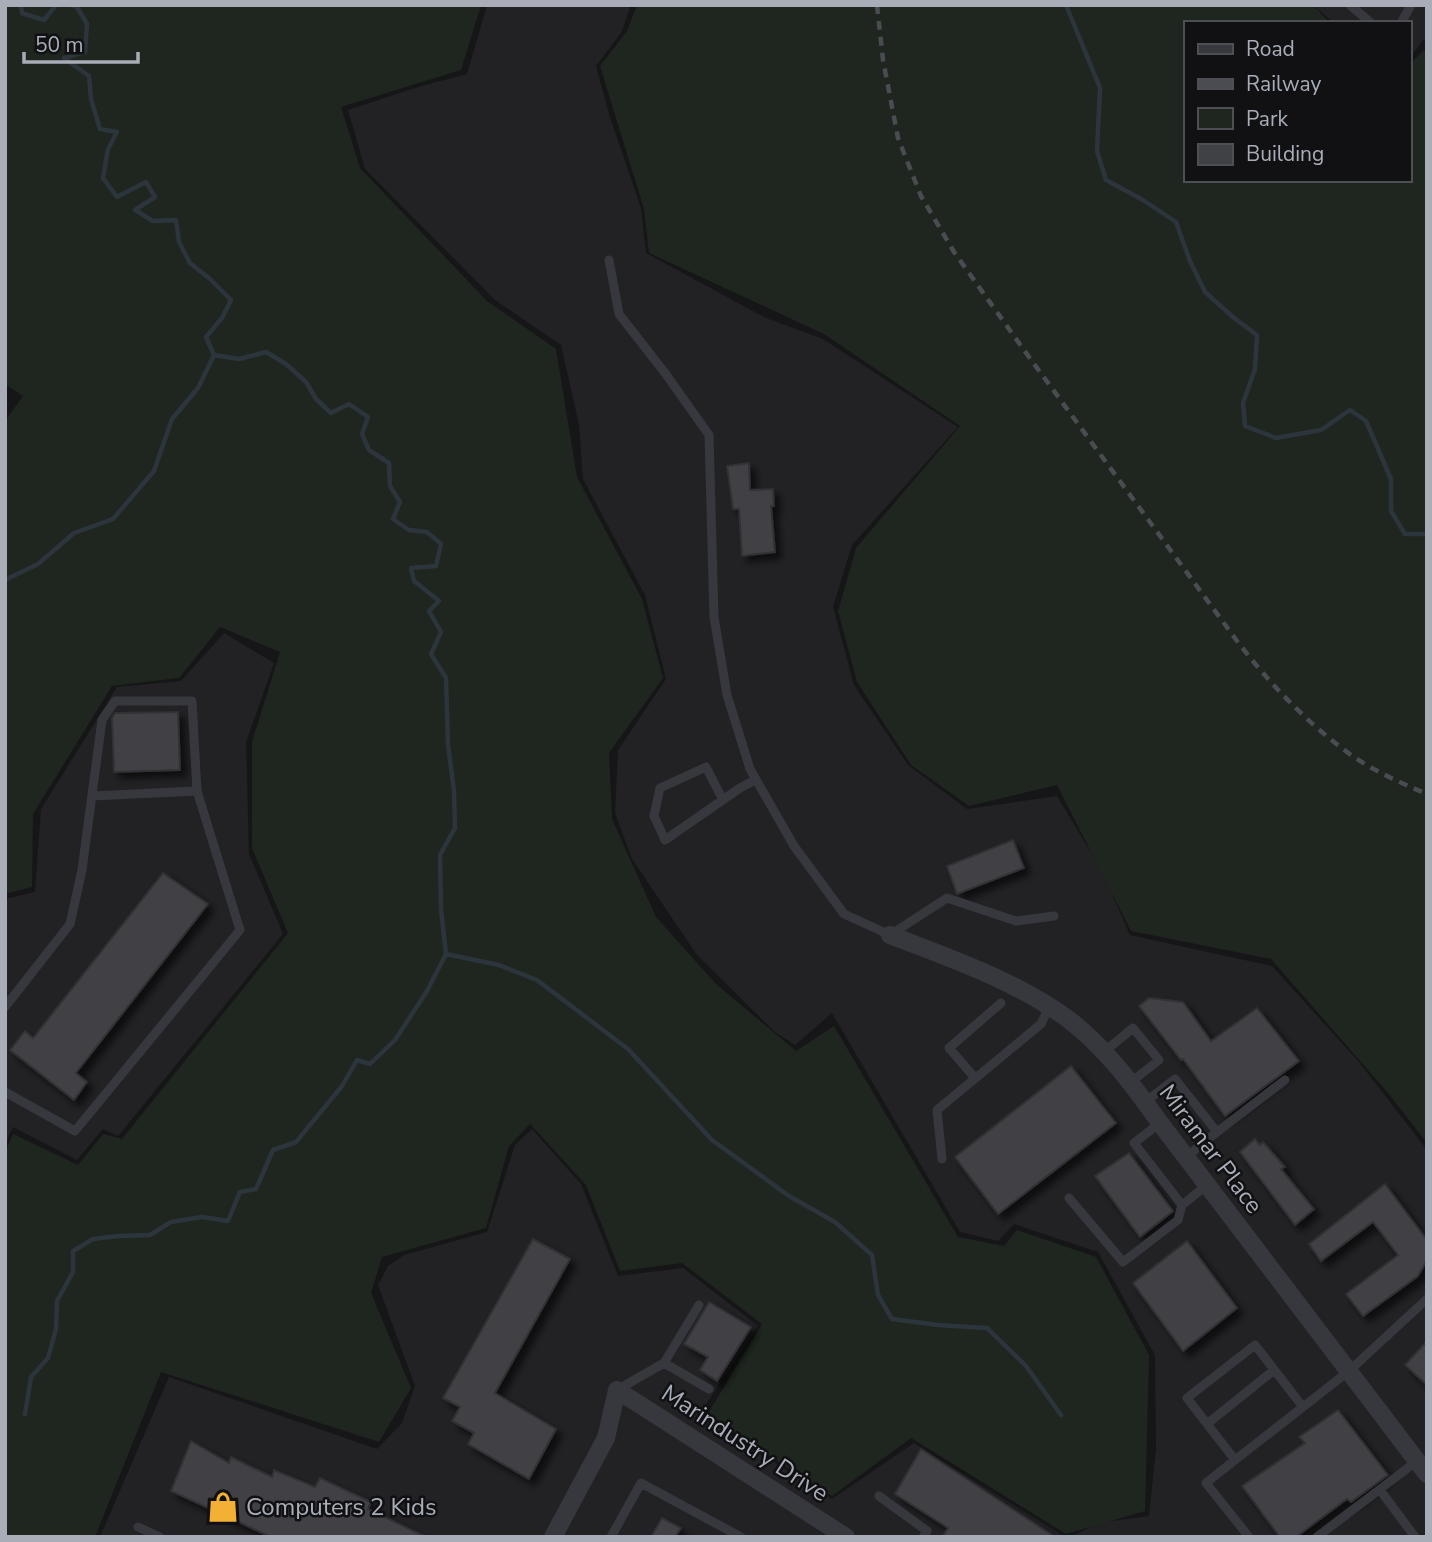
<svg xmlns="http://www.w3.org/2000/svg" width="1432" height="1542" font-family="'Nunito Sans',sans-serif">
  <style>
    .built { fill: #222225 }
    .green { fill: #1e261f }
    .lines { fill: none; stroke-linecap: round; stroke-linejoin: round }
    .stream { stroke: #2c353c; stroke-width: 4.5 }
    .building { fill: #404145; stroke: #303034; stroke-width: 2; filter: url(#shadow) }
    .lane { stroke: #37383d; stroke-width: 9 }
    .street { stroke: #37383d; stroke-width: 18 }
    .rail { stroke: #4a4c52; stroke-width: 4.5; stroke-dasharray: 9 7; stroke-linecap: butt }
    .labels { text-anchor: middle; stroke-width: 5; stroke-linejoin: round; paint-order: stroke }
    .street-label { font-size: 24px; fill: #a8adb8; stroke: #111113 }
    .poi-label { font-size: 24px; fill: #a8adb8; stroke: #111113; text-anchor: start }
  </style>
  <defs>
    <filter id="shadow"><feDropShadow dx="6" dy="6" stdDeviation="3.5" flood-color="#0009"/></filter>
  </defs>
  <rect width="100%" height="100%" fill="#161618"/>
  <path class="built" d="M487,5H631L621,33L596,66L609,114L641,208L646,253L766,318L823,339L958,427L852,545L833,607L854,685L908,765L967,809L1057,796L1102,871L1130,935L1272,966L1359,1062L1427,1150V1537H1071L1098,1523L1149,1516L1156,1449L1155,1355L1098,1252L1014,1224L998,1241L960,1232L832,1013L795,1045L775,1032L697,955L632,859L615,813L618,750L666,679L645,595L583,479L579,425L561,345L495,300L365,169L348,110L418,87L467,74Z
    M1313,5H1427V42L1423,40L1409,59V23H1334Z
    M224,633L274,663L246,742L249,854L283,934L118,1136L103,1129L77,1160L13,1127L5,1144V899L35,892L41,809L117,687L181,681Z
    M532,1129L581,1184L618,1276L683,1268L758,1326L699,1415L832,1499L914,1443L1065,1537H100L169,1377L377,1449L402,1423L415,1386L378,1285L388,1266L404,1255L487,1232L515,1145Z"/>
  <path class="green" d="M5,5H481L461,70L341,107L360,168L487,301L556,349L577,477L642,599L663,678L609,753L612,819L656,917L716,984L796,1051L834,1026L958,1237L1004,1246L1017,1230L1096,1257L1149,1355L1145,1511L1066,1534L911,1438L832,1496L707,1415L762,1324L682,1263L620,1271L586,1185L530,1124L509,1146L486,1228L382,1257L371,1293L411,1388L379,1442L161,1372L95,1537H5V1152L13,1134L78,1165L103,1134L122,1139L288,933L252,848V742L280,652L220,627L179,678L112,686L33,814L32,887L5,894V421L23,396L5,384Z
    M637,5H1313L1330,23H1185V180H1409V65L1424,50L1427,51V1143L1388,1093L1271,959L1131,931L1057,785L969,806L911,765L857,682L838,611L856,548L960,426L824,334L649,253L644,209L600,66L627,31Z"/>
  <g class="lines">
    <path class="stream" d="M21,5L22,13L44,20L56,5
      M1066,5L1100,88L1097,151L1106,180L1143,200L1176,222L1190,261L1205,292L1234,318L1257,335L1255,369L1243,403L1245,426L1276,438L1321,430L1350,410L1366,421L1391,479V511L1405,534H1427
      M5,6L6,5
      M5,580L38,564L74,533L113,519L154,471L172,419L198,388L214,355
      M446,954L499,965L537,980L628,1049L712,1140L789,1196L835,1222L872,1255L878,1295L892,1319L938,1325L987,1328L1026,1366L1061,1415
      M25,1414L31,1377L48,1358L56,1329L57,1301L73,1272V1251L93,1239L118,1236L150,1235L171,1222L202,1217L228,1221L240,1192L256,1189L273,1150L296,1142L342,1086L357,1060L370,1064L395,1040L427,991L446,954L441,909L440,855L455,828L454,791L448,744L446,678L431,654L441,632L429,611L439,601L414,581L411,568L436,566L441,544L427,532L409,530L393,519L400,502L390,486L389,463L369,450L362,434L368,417L349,404L331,413L316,399L306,382L286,364L266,352L239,359L214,355L206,337L222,318L231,300L210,279L190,263L179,242L176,220L153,221L135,210L155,197L146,182L117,197L103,178L108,149L117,132L100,129L91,99L89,76L64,58L85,52L87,24L77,7L71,5"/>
  </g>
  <path class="building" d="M749,463L750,490L773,489L774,506H771L775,552L742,556L739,509H733L727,466Z
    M178,712L180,770L114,772L112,718L115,713Z
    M1013,840L1024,868L957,894L947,866Z
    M163,873L208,904L76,1073L87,1082L74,1100L10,1050L25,1031L33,1038Z
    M1149,998L1183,1002L1211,1041L1257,1008L1299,1061L1225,1116L1183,1059L1181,1060L1139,1006Z
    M1071,1066L1116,1123L998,1214L955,1157Z
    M1255,1139L1260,1145L1263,1142L1285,1167L1281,1169L1314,1209L1295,1225L1240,1152Z
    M1129,1153L1173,1211L1140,1237L1095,1176Z
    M1385,1184L1427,1240V1260L1418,1276L1363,1316L1346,1294L1398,1255L1373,1222L1321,1261L1309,1244Z
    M533,1239L570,1259L495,1393L556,1429L529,1479L468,1444L474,1433L452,1421L460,1407L443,1398Z
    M1187,1241L1237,1308L1183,1351L1133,1283Z
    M709,1302L751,1327L717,1381L700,1370L708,1357L684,1344Z
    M1427,1341V1385L1405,1365Z
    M1338,1410L1388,1475L1351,1502L1347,1499L1296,1537H1280L1242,1486L1305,1443L1299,1437Z
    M191,1441L229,1463L231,1457L272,1477L274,1470L315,1487L320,1478L371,1502L368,1509L426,1537H271L171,1491Z
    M921,1449L1055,1537H942L948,1528L895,1494Z
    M662,1518L681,1528L675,1537H651Z"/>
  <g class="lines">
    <path class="lane" d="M1350,5L1371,23
      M1401,23L1411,5
      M609,260L619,314L665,373L709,435L714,617L727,695L750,769L794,846L844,914L890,935L947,898L1016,921L1054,916
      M92,796L197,791
      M723,800L706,767L660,788L654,816L665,840L740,788L755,780
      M5,1007L70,924L82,870L102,720L115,701H192L197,791L240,930L75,1131L5,1092
      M1104,1052L1133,1028L1159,1060L1131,1082
      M975,1078L949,1048L1001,1003
      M1145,1102L1175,1079L1217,1132L1186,1157
      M1160,1123L1134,1143L1182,1205L1207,1185
      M1217,1132L1285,1080
      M942,1159L937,1110L1041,1024L1049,1007
      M1069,1198L1123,1262L1178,1220L1182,1205
      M664,1363L699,1305
      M617,1390L664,1363L709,1389
      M1303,1407L1255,1345L1187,1398L1235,1460L1349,1371L1427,1299
      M1207,1424L1274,1370
      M1235,1460L1206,1483L1249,1537
      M1380,1490L1415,1537
      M879,1496L927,1531L923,1537
      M138,1527L160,1537
      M611,1537L641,1483L741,1537
      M1317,1537L1417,1461"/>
    <path class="street" d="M890,935C952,959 1014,980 1068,1019C1105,1047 1133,1085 1160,1123L1427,1474
      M553,1537L606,1438L617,1390L846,1537"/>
    <path class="rail" d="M877,5L883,60L898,138L921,196L954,252L1029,357L1237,641C1270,684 1307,723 1351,755C1374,771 1401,783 1427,794"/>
  </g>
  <defs>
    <symbol id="shop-bare" viewBox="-9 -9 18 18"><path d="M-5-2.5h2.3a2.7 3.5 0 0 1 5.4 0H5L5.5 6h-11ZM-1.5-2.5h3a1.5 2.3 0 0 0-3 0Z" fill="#f2b134" stroke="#111113" stroke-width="2.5" paint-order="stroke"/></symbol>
  </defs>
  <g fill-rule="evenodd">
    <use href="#shop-bare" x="201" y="1485" width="44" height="44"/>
  </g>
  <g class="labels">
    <g class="street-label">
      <text transform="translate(1211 1149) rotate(53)" y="8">Miramar Place</text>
      <text transform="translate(745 1443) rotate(33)" y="8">Marindustry Drive</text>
    </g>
    <g class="poi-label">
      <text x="246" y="1515">Computers 2 Kids</text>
    </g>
  </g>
  <rect width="1432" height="1542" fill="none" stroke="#a8adb8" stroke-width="14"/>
  <rect x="1184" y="21" width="228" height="161" fill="#111113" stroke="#4d4f55" stroke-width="2"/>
  <rect x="1198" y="44" width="35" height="10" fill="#37383d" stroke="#4d4f55" stroke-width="2"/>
  <text x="1246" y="56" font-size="21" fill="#a8adb8">Road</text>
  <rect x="1198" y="79" width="35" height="10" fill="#4a4c52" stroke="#4d4f55" stroke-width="2"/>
  <text x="1246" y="91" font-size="21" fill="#a8adb8">Railway</text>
  <rect x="1198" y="108" width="35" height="21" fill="#1e261f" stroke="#4d4f55" stroke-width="2"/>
  <text x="1246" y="126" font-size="21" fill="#a8adb8">Park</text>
  <rect x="1198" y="144" width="35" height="21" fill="#404145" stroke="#4d4f55" stroke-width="2"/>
  <text x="1246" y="161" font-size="21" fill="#a8adb8">Building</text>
  <path d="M24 52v10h114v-10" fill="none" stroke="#a8adb8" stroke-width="3.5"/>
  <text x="35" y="52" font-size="21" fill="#a8adb8" stroke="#111113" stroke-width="5" paint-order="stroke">50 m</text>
</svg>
